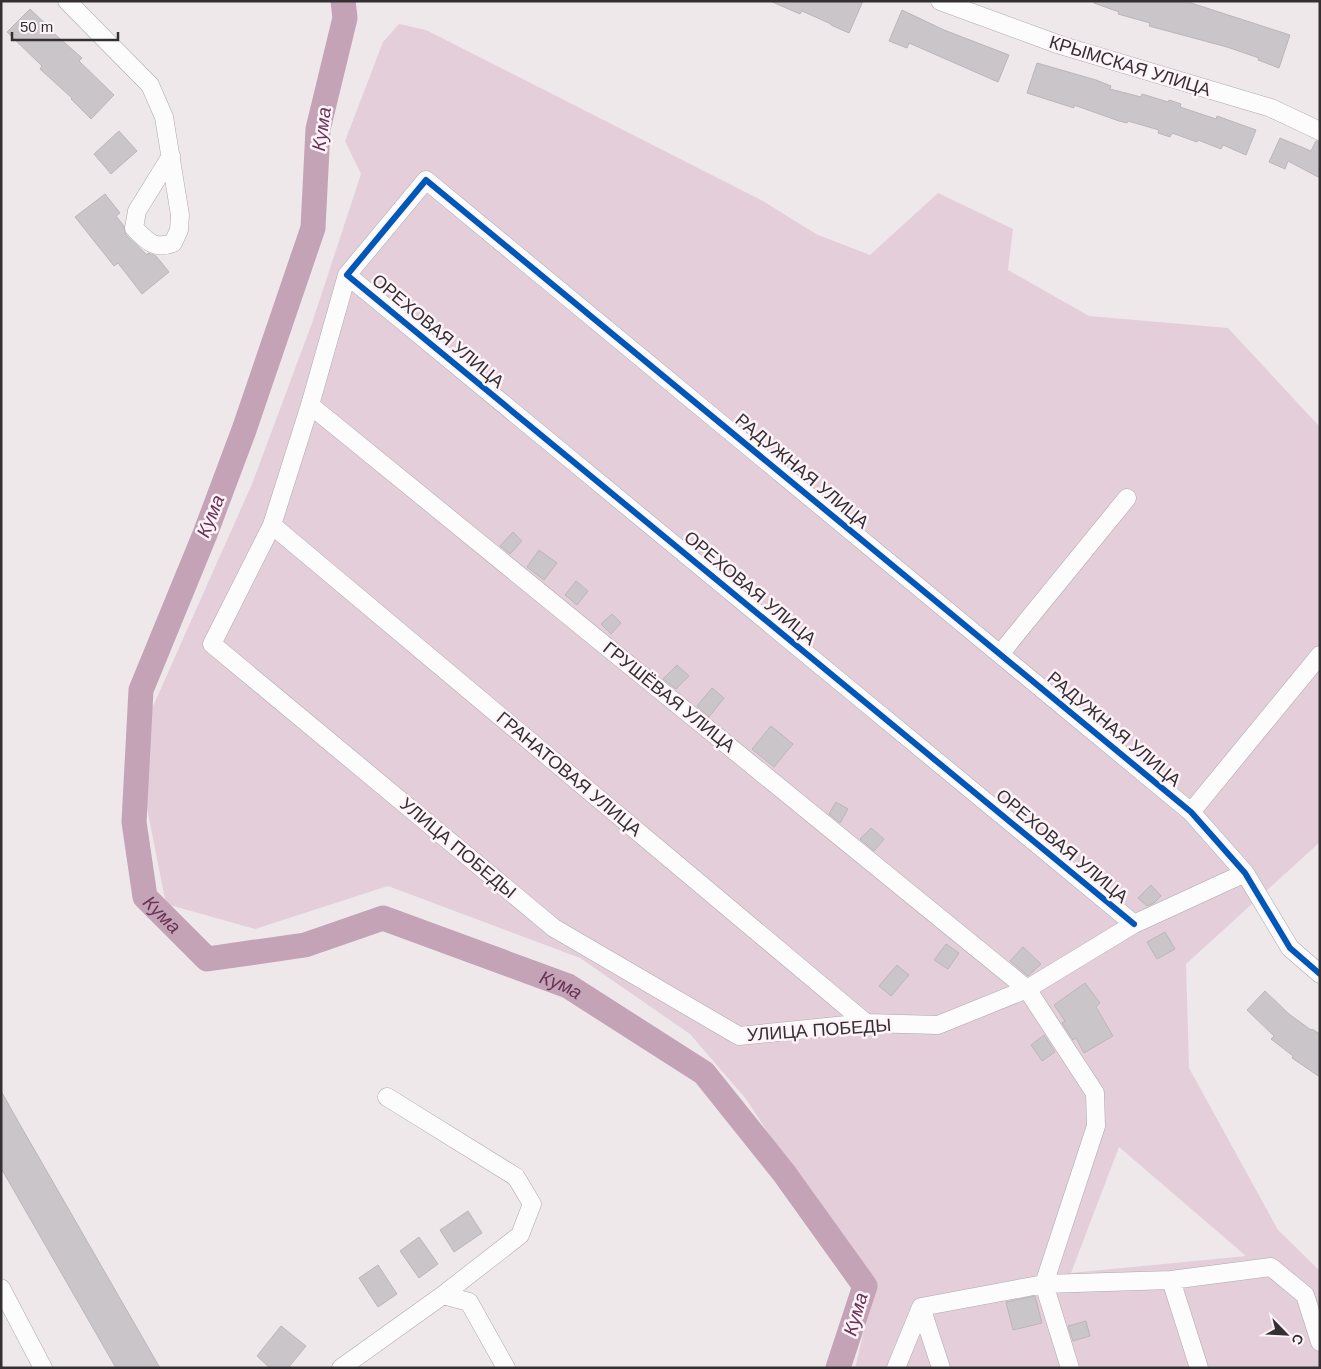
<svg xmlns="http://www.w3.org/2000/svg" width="1321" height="1369" font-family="Helvetica,sans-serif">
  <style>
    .green { fill: #e4ceda; fill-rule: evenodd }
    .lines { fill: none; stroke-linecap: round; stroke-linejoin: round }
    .river { stroke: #c3a3b5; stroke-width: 25 }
    .building { fill: #cac5c8; stroke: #bbb6b9 }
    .minor-casing { stroke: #ada8ab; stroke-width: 19 }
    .minor { stroke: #fcfcfc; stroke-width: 18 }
    .cycleway-casing { stroke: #fdf3f9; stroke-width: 9 }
    .cycleway { stroke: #0057b8; stroke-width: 6 }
    .labels { text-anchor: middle; stroke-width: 5; stroke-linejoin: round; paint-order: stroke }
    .street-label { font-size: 18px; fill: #343032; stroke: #fdf3f9 }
    .water-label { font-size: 19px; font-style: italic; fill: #6a3357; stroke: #fdf3f9 }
  </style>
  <rect width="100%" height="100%" fill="#eee8eb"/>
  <path class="green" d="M399,24L426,30L763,201L816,234L870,255L938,193L1013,229L1008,270L1089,316L1228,328L1320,427V842L1186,964L1189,1068L1278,1230L1320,1271V1368H855L873,1293L746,1099L690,1034L580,958L388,886L255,929L166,904L146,803L150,713L252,484L312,323L361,174L345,141L383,42ZM1119,1147L1246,1256L1071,1273Z"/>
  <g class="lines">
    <path class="river" id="s1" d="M343,1L345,18L318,129L313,228L244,430L205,534L141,690L134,822L145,897L207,959L305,945L383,918L568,986L704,1073L784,1173L865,1286L838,1368"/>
  </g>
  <path class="building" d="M770,1H863L849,33L831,25V24L802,11L800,14Z
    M1094,1H1185L1290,35L1279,68L1258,60L1259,58L1227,47L1149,26L1150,23L1118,14L1119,12L1094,3Z
    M30,9L51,29L50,30L82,58L79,61L114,95L91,119L71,99L72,98L40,69L42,66L7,32Z
    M902,10L944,30L1009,55L998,82L909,43L907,48L889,41Z
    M1037,63L1096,80L1111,86L1110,89L1141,97L1142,94L1168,102L1169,100L1181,104L1180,107L1216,119L1217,116L1256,130L1246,155L1223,145L1221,149L1198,140L1197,142L1172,133L1170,137L1158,133L1159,130L1128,121L1127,123L1119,121L1074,105V108L1027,93Z
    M119,131L137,151L111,174L94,154Z
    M1280,138L1311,151L1316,141H1320V178L1288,161L1285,169L1269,162Z
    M105,194L120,213L116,216L124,226L126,235L147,255L148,253L156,256L169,272L142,294L118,263L114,266L75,217Z
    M513,532L522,541L510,554L500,546Z
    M539,550L557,563L544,580L527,567Z
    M576,581L588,591L577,605L565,595Z
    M612,614L621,623L611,634L601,624Z
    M677,665L689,676L676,689L663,679Z
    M712,688L724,698L709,717L697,706Z
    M771,726L793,744L774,767L752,749Z
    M836,802L848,809L840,823L829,814Z
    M871,828L884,839L874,851L860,839Z
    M1151,885L1161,896L1154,903L1147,906L1138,898Z
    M1165,932L1175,949L1157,959L1147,942Z
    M946,944L959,953L948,969L934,960Z
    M1023,947L1041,964L1028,976L1010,961Z
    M897,965L909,975L891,996L879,986Z
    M1085,983L1100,1003L1096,1007L1113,1036L1084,1053L1076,1038L1073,1040L1062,1023L1065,1021L1054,1005Z
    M1265,991L1289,1014L1311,1030L1312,1029L1320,1034V1077L1292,1058L1293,1056L1271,1039L1274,1036L1247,1010Z
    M1044,1035L1055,1052L1042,1061L1031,1045Z
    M1,1091L19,1123L160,1368H116L1,1168Z
    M468,1211L482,1233L454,1252L440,1230Z
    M419,1237L438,1264L419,1278L400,1251Z
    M378,1265L397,1294L378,1307L359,1278Z
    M1035,1296L1042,1323L1013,1330L1006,1302Z
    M1086,1321L1090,1336L1073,1341L1068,1326Z
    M281,1326L306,1346L288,1368H270L257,1356Z"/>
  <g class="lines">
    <defs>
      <path id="minor" d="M67,1L150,85L164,117L180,215L179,230L173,243C154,250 147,241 134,228L137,211L171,156
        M940,1L1060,45L1271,108L1320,131
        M347,275L1134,924
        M310,405L1027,989L1095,1093L1096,1126L1044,1284L1070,1368
        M272,525L866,1023
        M1000,654L1127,498
        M1191,812L1320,655
        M1245,873L1134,924L1027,989L938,1025L866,1023L739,1036L554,928L212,644L272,525L310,405L347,275L426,180L1191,812L1245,873L1290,948L1320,974
        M387,1097L516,1177L532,1204L520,1235L443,1295
        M1171,1280L1199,1368
        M1,1288L43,1368
        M921,1307L941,1368
        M341,1368L443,1295L469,1302L506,1368
        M896,1368L921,1307L1044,1284L1171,1280L1271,1267L1305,1295L1320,1342"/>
    </defs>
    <use href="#minor" class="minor-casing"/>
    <use href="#minor" class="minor"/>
    <defs>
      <path id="cycleway" d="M1134,924L347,275L426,180L1191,812L1245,873L1290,948L1320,974"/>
    </defs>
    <use href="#cycleway" class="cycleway-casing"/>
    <use href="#cycleway" class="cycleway"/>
  </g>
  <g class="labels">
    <g class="street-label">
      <text transform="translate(1130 66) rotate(17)" y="6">КРЫМСКАЯ УЛИЦА</text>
      <text transform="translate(438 331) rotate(40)" y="6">ОРЕХОВАЯ УЛИЦА</text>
      <text transform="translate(802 471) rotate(40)" y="6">РАДУЖНАЯ УЛИЦА</text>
      <text transform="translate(750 588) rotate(40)" y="6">ОРЕХОВАЯ УЛИЦА</text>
      <text transform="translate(669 697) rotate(39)" y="6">ГРУШЁВАЯ УЛИЦА</text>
      <text transform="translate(1114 729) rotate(40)" y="6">РАДУЖНАЯ УЛИЦА</text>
      <text transform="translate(569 774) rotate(40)" y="6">ГРАНАТОВАЯ УЛИЦА</text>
      <text transform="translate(1062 846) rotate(40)" y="6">ОРЕХОВАЯ УЛИЦА</text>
      <text transform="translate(458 848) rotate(40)" y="6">УЛИЦА ПОБЕДЫ</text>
      <text transform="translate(819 1030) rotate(-4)" y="6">УЛИЦА ПОБЕДЫ</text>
    </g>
    <g class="water-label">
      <text transform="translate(321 129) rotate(-82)" y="7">Кума</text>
      <text transform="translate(210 516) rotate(-68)" y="7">Кума</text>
      <text dy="7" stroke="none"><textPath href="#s1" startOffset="956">Кума</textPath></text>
      <text dy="7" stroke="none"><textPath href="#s1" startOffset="1391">Кума</textPath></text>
      <text transform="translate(855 1314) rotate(-74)" y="7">Кума</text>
    </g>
  </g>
  <rect width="1321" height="1369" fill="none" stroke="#343032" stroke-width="5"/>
  <g transform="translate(1286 1334) rotate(114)" stroke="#fdf3f9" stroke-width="4" paint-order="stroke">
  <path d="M0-4L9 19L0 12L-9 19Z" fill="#343032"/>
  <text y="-8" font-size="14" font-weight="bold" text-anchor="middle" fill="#343032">С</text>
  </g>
  <path d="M12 32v8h106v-8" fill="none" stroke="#343032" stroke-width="2.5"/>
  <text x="20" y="32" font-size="15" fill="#343032" stroke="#fdf3f9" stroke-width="4" paint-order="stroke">50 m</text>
</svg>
